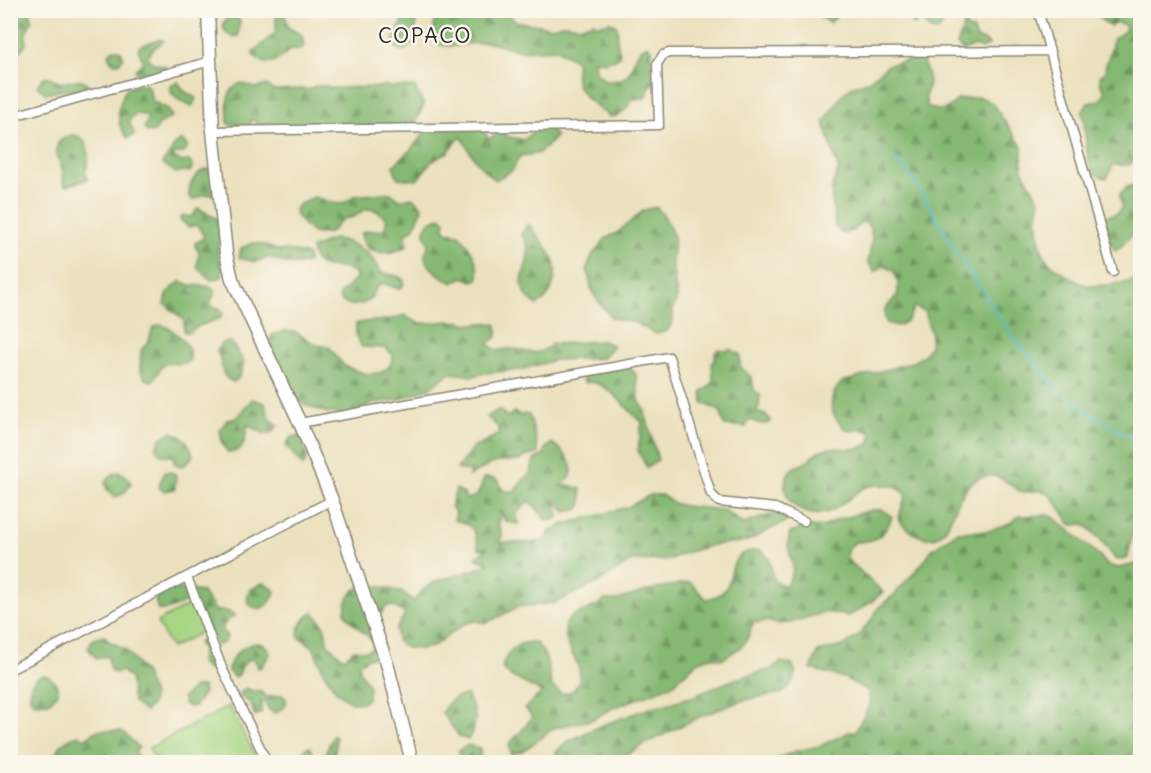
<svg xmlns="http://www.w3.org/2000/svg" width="1151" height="773" font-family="Delius,sans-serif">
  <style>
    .green { fill: #a7d785; stroke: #698158; stroke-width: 1.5 }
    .forest { fill: url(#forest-firs); stroke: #58724e; stroke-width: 1.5 }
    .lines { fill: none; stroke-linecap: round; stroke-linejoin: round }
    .stream { stroke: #55c0d0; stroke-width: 2 }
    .street-casing { stroke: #8b8674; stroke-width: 11 }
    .secondary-casing { stroke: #8b8674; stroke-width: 15 }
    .street { stroke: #fff; stroke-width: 8 }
    .secondary { stroke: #fff; stroke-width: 12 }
    .labels { text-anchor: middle; stroke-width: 5; stroke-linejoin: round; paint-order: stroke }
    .quarter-label { font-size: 21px; letter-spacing: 1.5px; fill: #2b2b2b; stroke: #fbf7ec }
  </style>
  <defs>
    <pattern id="forest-firs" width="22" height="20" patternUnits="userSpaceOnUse" patternTransform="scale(1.5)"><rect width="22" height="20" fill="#85b872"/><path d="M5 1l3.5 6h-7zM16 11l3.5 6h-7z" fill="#6d965e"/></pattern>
  </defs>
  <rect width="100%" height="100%" fill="#fbf7ec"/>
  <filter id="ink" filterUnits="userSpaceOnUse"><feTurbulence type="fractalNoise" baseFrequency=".0167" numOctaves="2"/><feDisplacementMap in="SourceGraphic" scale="12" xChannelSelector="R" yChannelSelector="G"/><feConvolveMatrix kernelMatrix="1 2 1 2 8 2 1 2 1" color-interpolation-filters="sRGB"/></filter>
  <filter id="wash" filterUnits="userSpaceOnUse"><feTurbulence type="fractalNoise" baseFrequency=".008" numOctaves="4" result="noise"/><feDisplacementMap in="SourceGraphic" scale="24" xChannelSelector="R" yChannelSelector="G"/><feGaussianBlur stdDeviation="1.35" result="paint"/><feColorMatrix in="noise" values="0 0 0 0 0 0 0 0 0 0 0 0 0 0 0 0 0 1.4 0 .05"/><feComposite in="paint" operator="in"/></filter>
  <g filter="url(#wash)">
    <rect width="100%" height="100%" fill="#ebe1be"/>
    <path class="green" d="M192,603L207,629L171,648L157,622Z
      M229,706L258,761L157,762L149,748Z"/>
    <path class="forest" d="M11,10L33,11H30L32,21L26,32V44L18,54L17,66L11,89Z
      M436,11H515L510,16L515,21L551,27L563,24L582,26L593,22L598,25L610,22L615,24L618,30L617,41L620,53L618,58L605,62L594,60C593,70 598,76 606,81C642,82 625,56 647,45L652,50C649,59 655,66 655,75C655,82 647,91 645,98L632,99C627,109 622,116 610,117C599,107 580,97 576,81C574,75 578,68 576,61L557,49L520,51L502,45L485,42L453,46L440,45L433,35Z
      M818,11H837C838,17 834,20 829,23L820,16Z
      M902,11L903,10L921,11L918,21L914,25Z
      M929,11L964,10L965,11L963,16L958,19L947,16L940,29L935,32C924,26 919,20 929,11Z
      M1081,11H1140V116C1134,125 1137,127 1140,135C1142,140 1141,150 1140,156L1129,165H1113L1108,177L1106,178C1105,178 1097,175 1096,175C1084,166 1087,128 1082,112L1088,103L1100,101L1105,92L1100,82V76L1105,72C1105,61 1113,51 1112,40L1126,30L1125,25L1115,22L1110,26C1102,23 1100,16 1093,12L1088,13Z
      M280,13L285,16L289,28L302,35L304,45L301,50L291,49C277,61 270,71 253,55V52L276,32V17Z
      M407,15L413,17L416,22L415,43L404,50L399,49L394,45L393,39C400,31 400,23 407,15Z
      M230,17H236L240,21L238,36L232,37C223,31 218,23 230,17Z
      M964,25L971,31L973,29L977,39L985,41L989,45L982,49L975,46L963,51L957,45Z
      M159,39L164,41L152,50L147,57L153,63L166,66V69L140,77L135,70L143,62L138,49L140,46Z
      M109 56a7 7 0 1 1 14 0a7 7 0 1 1-14 0Z
      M910,60H922C925,67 928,74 929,81C929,92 923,92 927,107C941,113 948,110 958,99L981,97L992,103L1022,146V170L1040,201C1035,215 1038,248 1047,260C1052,267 1077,283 1086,285C1097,288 1129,282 1140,279V515L1132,535L1128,558L1116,560L1101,540L1084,524L1072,525C1063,516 1056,498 1047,493C1039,488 1028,494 1020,491C1011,487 1004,476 992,476C963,474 957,510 946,528C933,549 908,533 898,518L906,496L898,487C886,485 873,483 862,489C843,501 830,521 805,512C800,510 794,506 790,501C783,492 783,476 793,468C797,466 802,465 806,462C811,458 817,451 824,449C842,445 849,455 869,444L872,433L862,429L848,431C830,417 825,400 842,382L913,362L923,356L930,346L931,334L924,311L914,307L908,320L898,326L886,323L884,311L898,294V282L894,271L884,266L875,272L868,262L872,240L871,228L862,221L854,230L843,234L835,227C835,204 825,192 839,171L824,122L843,94L851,87L870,80L888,65Z
      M44,77H50L61,83C71,82 79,76 88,84L80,94L63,90L46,94L37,86Z
      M178,82L185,92L194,96L196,99L192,106C182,101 170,99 170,86Z
      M241,83L255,88L268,85L272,90L311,89L315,86H328L329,88L379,87L386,85L388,87H415L424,105L415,123L343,128L268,125L258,127L254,119L251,121L250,127L228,124C228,107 223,92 241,83Z
      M144,84L149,87L152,101L168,109L172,117L161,123L154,132L149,133L144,129L148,118L144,115L135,114L129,121L135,135L127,138L120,125L118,110C122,103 121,95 127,88Z
      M539,126L550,129L556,137L540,153L520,156L512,171L495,180C479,168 470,153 461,136L448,152L431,162L417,180L398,178L393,166L411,149L426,131L463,127L485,132L488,139L503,132L506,136L524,140Z
      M72,135C91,136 90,159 85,173L88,179L66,186L63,182C68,164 40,145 72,135Z
      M181,140L188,146L185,152L175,154L173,157L182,162L189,161L193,166L190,172L182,171L176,173L162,163L171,152L173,147Z
      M206,169L212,170L215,194L204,195L193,200L189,196C188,185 196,172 206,169Z
      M1133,185H1140V236L1133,234C1126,239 1123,247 1115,251L1107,233L1104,217L1118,213L1122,207L1119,196L1126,187Z
      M384,193H390L400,200L412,197C431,210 418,212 415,227L406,234L407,246C390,255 363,258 361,233L366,231L384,230L387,219L377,211L371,209L364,210L354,217L342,219L330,233L319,234L313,233L308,229L296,216L295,210L298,205L314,197L338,204L344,203L354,196Z
      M656,207L664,216L674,237L672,262L677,298L673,309V321L667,331L655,334L636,323L612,318L598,301L592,291L587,268L592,256L606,238L617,233L644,210Z
      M198,208L216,218L221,235L217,253L223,267L222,277L211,280L197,267L199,253L195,246V243L203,239V234L197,225L188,227L180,219L184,215L192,217Z
      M441,217L445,221L444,227L447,232L459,234C470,247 480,262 478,279L473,281L463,277L453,283C444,279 426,267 425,257C425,252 428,248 429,243C420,231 427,219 441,217Z
      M528,224C543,243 564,261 552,287C548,297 546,300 537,305C501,281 544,262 521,234Z
      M333,239C345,239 363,248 371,257C375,262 377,270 383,273C391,276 397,273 404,280L403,286L398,289L382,283C374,287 375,294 370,299C361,307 348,307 340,300V294L356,278L355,273C337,260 316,278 311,249Z
      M253,243L262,244L279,251L287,250L308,255V263C296,265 281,265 271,257L255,262L239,258L241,248Z
      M181,281C184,282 187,285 191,285C199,287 226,282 210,302L213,307L219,308L223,312L221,318L199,326L189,333L184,332V320L165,304L168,292Z
      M404,315C423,328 429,322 450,321C458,321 466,324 474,324C484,323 487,321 497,325V337L488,344L498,351C523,343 532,363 552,344L602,341L613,345L603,358L555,360L520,370L485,373L473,376L450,373L431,387L398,400L371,403L351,415L328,413L305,405L295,398L288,390L267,347L272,335L283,331L296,332L316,345L329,347L344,366L366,374L380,373L389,367L394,356L385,348L362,347L356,336V324C374,318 386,324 404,315Z
      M162,325C175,330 192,345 190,360C178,368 172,361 165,364C159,367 158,376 152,381L145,379L140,369L141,350L149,341L152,330L156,326Z
      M228,342H231L244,362L240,376L234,382C218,377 224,363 217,351L222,343Z
      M719,349L727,351L730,349L740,354V366L752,378L754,390L760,395L759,406L756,413L765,414L771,420L770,423L760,424L751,420L747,422L746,427C738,425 732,427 725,426L720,411L703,403L702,391L711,386L713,379L712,362L715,361V353Z
      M618,365L632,370L636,374L639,400L644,409L658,460L647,468L638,451L642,422C624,408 606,377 584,383L581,375Z
      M252,399L265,403L269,418L278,425L273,432L264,434L248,425C243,440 249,449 228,453L222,443L220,430L227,420L236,418Z
      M499,409L507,417L514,412L519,415L529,414L537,443L538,454L527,456L518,461H502L491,464L469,476L470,471L457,469L472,448L499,434L498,427L487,417Z
      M171,432C185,437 189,441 193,456L185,465L179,466L174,463V457C166,454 160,457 156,448L161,438Z
      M301,435L307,458L303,466L286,446L290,438Z
      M552,443C561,449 575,462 571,476C569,480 564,483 560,486L569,485L581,489L582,503L579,509L566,512L561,509L554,500L559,516L554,520H545L536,507L529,501L517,513L518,524L505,521L500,510L499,528L502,532V537L498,542L531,543L543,541L550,532L562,525L628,507L650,495H662L673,503L685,506L723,510L743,524C758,520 771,511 786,515L787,521L748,541L712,545L679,555L668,560L631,561L601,581L554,603L518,607L486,623L475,621L464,624L432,647L420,649L407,648L397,641L396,629L405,614L393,606H387L376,619L381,648L374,657L368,658L359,664V671L369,686L368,698L364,702L352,703L337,692L324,673L313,647L298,636C298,627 305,617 313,612C323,621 327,630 327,643L340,656L345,658L354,650L367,651L372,648L373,643C365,631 352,625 345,613C347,581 370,583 394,590C402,592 408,594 413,602C433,572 460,579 488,564L476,558L487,548L479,549C475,530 474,524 454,520L456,513L451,506L456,489L464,494L466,499C480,497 480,490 484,478H491L499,481L503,491H514L531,472L534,460L544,455L545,449Z
      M119,472L124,474L131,483C127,491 123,496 114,497L107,489L105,483L113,474Z
      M165,472H171L176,475L175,489L164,491L159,488L160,482Z
      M871,510H883L892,517C885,536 875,542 855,542L847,550V559L883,592L870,603L849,616L825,612L790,623L778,624L766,621L753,623C746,647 742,647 722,659L711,657L699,661L672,685L613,708L591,720L554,728L523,751L511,754L509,744L525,727L532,717L525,708L542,692L510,676L502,668C506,651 517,641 535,642C550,658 547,667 552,686L562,694L573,691C589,669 572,661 566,639C565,635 565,629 565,625L572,616L596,606L605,600H617L653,589L690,582L706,599C747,593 714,551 760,550L769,558L774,581L785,586C804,563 782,557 790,533L801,528L825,526L837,520Z
      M1051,515L1100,556L1107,565L1119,568L1140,563V762H769L796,751L820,746L849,732H855L870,704L868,691L844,678L811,669L818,652L843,646L859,635L873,618L878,608L895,594L925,560L931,550L957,532L988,531L1010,523L1019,516Z
      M262,583L268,585L275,591C273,601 266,608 256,609L248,603L247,595L250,590Z
      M173,588L202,592L217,612L223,610L234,614V617L229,619L223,626V631L227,636L225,642L217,645L194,601C180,600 175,612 158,610L155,599L159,594Z
      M105,636L109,641L125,649L145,674L153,695L152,704L145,712L133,702L130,678L121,671L115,673L110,670L108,657L106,656L97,659L88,648C91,639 96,637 105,636Z
      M203,639L208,642C210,650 215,656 217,665L213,669L208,670L201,664L202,650L198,643Z
      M257,643C265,644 268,647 270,654L261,667L258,668L257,663L253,659L247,660L242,666L239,675L234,677L228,671C231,656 242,645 257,643Z
      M780,662L792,664L796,674L791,685L782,693L744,700L699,717L643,745L615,762H553L557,751L566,742L600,726L644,710L691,697L735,679L771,669Z
      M44,675C53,678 59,685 58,694L48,702L34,703L30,698C29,687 32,677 44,675Z
      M194,687H203L204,692L195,706L189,707L184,704L183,698Z
      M246,688L253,691L258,690L267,697L282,695L286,699V705L276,713C269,712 267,707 264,702H261V713L255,716L250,702L245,700L240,693Z
      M467,694C476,715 480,720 468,740L460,737L442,713C447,701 456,697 467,694Z
      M98,730L122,731L139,748L135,752L140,762H120L112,758L103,762H51C58,749 62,739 79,735L84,739Z
      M333,736L336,737V746L332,760L327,762H299L303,751L307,747H310L316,759L324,757Z
      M468,745L480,748L481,762H460L458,751Z"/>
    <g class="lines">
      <path class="stream" d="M895,158L915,182L955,250L1011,334L1061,394L1117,430L1140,441"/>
    </g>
  </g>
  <g filter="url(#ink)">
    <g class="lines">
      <defs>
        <path id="street" d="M1038,10L1113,272
          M10,117L211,61
          M213,131L659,125L657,64L663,55L669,53L1049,51
          M300,423L669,357L711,494L719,502L775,508L804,521
          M187,577L222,668L267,762
          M10,670L332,500"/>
        <path id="secondary" d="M208,10L213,131L226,253L232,279L300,423L332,500L388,667L412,762"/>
      </defs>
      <use href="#street" class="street-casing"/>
      <use href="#secondary" class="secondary-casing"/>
      <use href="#street" class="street"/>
      <use href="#secondary" class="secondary"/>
    </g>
  </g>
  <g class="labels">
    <g class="quarter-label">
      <text x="425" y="43">COPACO</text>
    </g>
  </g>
  <rect width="1151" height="773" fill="none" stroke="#fbf7ec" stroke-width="36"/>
</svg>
